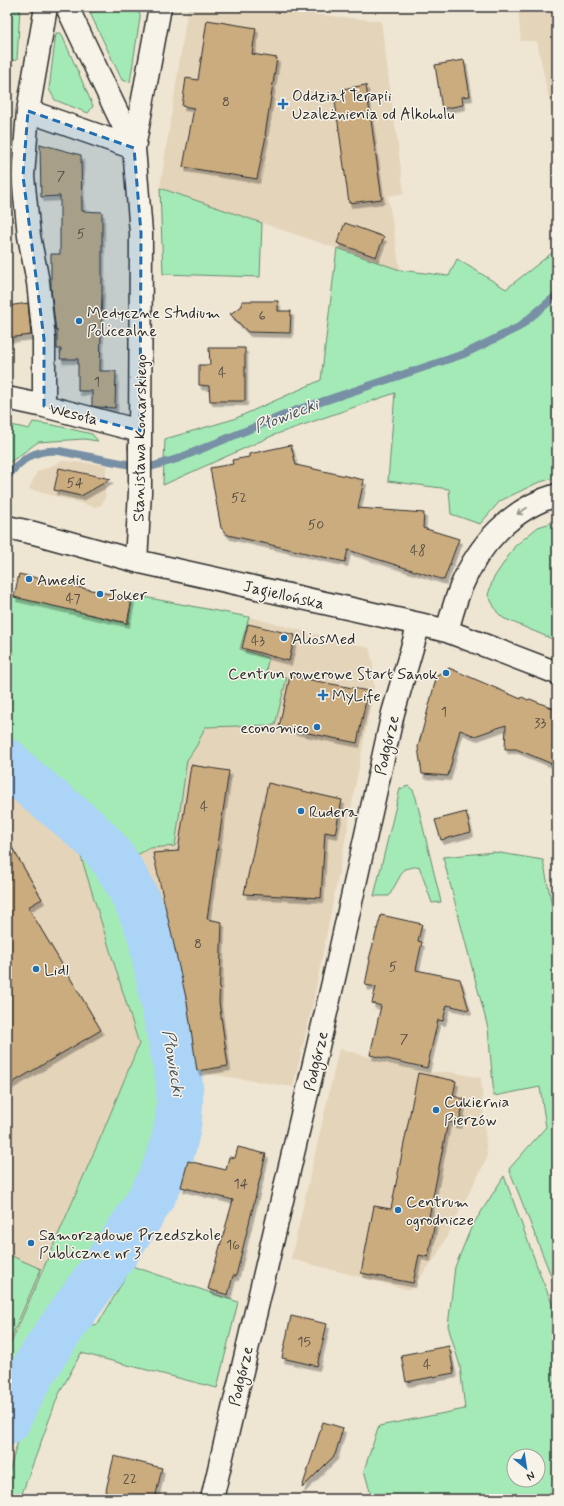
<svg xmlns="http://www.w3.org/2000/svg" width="564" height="1506" font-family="Mynerve,sans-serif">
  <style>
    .built { fill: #e4d4ba }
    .green { fill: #a4eab6; stroke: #688a70; fill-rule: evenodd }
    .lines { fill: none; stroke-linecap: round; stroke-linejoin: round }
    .stream { stroke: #7890a5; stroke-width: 8 }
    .river { stroke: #acd4f7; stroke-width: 47 }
    .building { fill: #cbac7f; stroke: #2b2b2b; filter: url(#shadow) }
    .street-casing { stroke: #2b2b2b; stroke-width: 25 }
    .secondary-casing { stroke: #2b2b2b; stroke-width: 25 }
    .street { stroke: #f7f3e8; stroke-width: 22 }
    .secondary { stroke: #f7f3e8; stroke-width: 22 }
    .oneway { stroke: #918f8a }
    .marked { fill: #1f6fb2; fill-opacity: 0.2; stroke: #1f6fb2; stroke-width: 3; stroke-dasharray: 8 5; stroke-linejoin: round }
    .poi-dot { fill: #1f6fb2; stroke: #f7f3e8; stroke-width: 1.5 }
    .labels { text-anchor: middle; stroke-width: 3; stroke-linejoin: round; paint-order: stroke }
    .number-label { font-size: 14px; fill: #534b40 }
    .poi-label { font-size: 16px; fill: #2b2b2b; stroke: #f7f3e8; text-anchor: start }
    .street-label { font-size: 16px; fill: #2b2b2b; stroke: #f7f3e8 }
    .water-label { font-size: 17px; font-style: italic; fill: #4b555e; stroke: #f7f3e8 }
  </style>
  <defs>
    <filter id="shadow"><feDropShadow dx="2.5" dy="4.5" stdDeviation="0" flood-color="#0004"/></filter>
  </defs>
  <rect width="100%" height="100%" fill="#eee5d3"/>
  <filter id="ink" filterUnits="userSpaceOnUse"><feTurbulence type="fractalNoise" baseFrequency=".025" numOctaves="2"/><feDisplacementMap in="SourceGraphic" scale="8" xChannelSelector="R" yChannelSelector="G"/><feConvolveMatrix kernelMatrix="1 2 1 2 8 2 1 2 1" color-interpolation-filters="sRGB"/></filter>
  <g filter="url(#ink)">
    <path class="built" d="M188,7H281L311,14L381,21L404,193L388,196L400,270L160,188Z
      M518,7H557V138L537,41H521Z
      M62,461L106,465L105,498L101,505L95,507L29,489L37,472Z
      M249,617L369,648L373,663L374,687L344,846L313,1003L293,1087L204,1073H195L182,998L154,895L133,857L150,848L175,846L187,760L197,745L205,727L266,672L267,658L240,649Z
      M7,785L78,847L139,1044L102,1134L7,1352Z
      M339,1049L427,1072H451L481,1078L487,1158L436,1257L410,1290L291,1259Z"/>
    <path class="green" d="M7,7H20L17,60L7,61Z
      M102,7L135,11L140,14V18L130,82L122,80L90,13Z
      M552,7H557V36Z
      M56,33H61L93,106L88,113L55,100L49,89Z
      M160,188L262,223L260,277L163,274Z
      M337,248L400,270L449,276L457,259L506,289L557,249V477L537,483L500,501L480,524L451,514L449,489L388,481L395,393L274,435L163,485L165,439L234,419L321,380Z
      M33,422L53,425L92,434L98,441L84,439L38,442L9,463L7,461V424L29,429Z
      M557,521V641L503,618L497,612L488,595L493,579L515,546L538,527Z
      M7,595H12L128,624L133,595L249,617L240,649L268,658L266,672L287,677L275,725L205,727L197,745L187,760L175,846L150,848L133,857L94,819L58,792L28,763L7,737Z
      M408,786L413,790L416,798L441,902L432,903L419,866L404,869L389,896H374L400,789Z
      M78,847L106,873L140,968L164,1072L167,1107L164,1138L150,1175L20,1358L7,1387V1352L102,1134L139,1044Z
      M494,852L543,860L557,931V1291L509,1169L546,1127L540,1087L494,1096L488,1028L443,857Z
      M504,1176L541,1277L557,1315V1499H372L364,1470L379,1426L465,1409L460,1366L448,1326L455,1267L471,1228ZM514,1456H538V1480H514Z
      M7,1254L41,1269L7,1347Z
      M132,1266L238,1302L217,1388L81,1353L58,1396L20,1499H7V1480L21,1430L79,1327L98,1324Z"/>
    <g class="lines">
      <path class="stream" d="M7,477C21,459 35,449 59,451L147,468L177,459L294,411L464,354L519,327L557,295"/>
      <path class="river" d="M7,762C35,792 71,813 99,842C121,864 140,905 151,935L179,1080C186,1159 144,1211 101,1272C67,1320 31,1367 7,1421"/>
    </g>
    <path class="building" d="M207,20L256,28L252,54L277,58L265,135L266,136L257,179L183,167L194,108L182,106L186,78L198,80Z
      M464,60L470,96L462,97L463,105L442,109L435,65Z
      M366,85L382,199L349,203L335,101L343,100L342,89Z
      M40,144L81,155L82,211L102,212V292L100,371H116L115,408L98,407L92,406V391H78V359H60L61,349H57V330L56,331L51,289V254H60V196L41,197Z
      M345,223L384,237L376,257L337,243Z
      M242,301H278V311H291L290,333L248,332L230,314L242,306Z
      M28,303L31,335L7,338V306Z
      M209,348H245V401H210L209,386L199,385V365H210Z
      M291,445L296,465L364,480L358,508L424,513L423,528L459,539L444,580L348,550L345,562L228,535L221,528L210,468L233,464L232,460L249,457V454Z
      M59,468L111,479L81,496L54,490Z
      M19,574L132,599L127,623L14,597Z
      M248,624L295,635L289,661L242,648Z
      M449,668L521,699L522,697L528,700L530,699L557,710V766L516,749H505L506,725L475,736L460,730L448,776L422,774L418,747L437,675Z
      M290,676L368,691L357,743L279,727Z
      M191,765L229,771L207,919L222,922L219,1002L228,1066L197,1071L187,1002L153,853L178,851Z
      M268,783L342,800L335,834L325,832L321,898L244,894Z
      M466,812L471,832L441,840L435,820Z
      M7,839L42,899L28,907L101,1030L7,1086Z
      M381,915L422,924L418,941L422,942L416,970L460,979L469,1010L447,1005L443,1021L438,1020L427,1068L370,1055L381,1006L372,1003L376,987L365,985L370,960L369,959Z
      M418,1073L456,1081L453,1096L464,1099L459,1124L448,1122L428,1222L435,1223L428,1257L419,1255L413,1283L361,1273L374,1206L391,1209Z
      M238,1147L266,1154L236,1276H233L228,1295L208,1289L233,1200L181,1187L188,1161L226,1170L229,1157L235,1158Z
      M291,1316L327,1324L317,1366L282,1358Z
      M449,1346L454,1373L406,1382L401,1355Z
      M323,1422L343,1428L335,1455L302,1488Z
      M114,1456L162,1468L155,1499H104Z"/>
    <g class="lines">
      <defs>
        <path id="street" d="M46,7L28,111L134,148
          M67,7L134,148
          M28,111L23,176L29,236L38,282L44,339V406
          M7,398L44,406L140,431
          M140,448L141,233L134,148L160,7"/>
        <path id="secondary" d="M7,527L34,533L136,561L419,624L447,631L557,673
          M136,561L140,492V448
          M447,631C451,617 455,601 461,587C478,545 512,508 557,495
          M212,1499L335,974L393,713L419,624"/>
      </defs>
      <use href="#street" class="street-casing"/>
      <use href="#secondary" class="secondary-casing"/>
      <use href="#street" class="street"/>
      <use href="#secondary" class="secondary"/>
    </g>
    <defs><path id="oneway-shaft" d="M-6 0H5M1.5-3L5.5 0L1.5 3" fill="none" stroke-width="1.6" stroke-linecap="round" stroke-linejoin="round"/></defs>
    <use class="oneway" href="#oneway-shaft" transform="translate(522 511) rotate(147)"/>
  </g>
  <path class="marked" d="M28,111L134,148L141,233L140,431L44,406V339L23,176Z"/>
  <g class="poi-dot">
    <path d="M281 98h4v4h4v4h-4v4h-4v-4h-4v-4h4z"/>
    <circle cx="79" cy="321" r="4"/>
    <circle cx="29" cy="579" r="4"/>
    <circle cx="100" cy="594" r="4"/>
    <circle cx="284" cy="638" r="4"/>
    <circle cx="446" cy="673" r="4"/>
    <path d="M321 689h4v4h4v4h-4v4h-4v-4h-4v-4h4z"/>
    <circle cx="317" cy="727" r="4"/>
    <circle cx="301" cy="811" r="4"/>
    <circle cx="36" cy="969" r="4"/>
    <circle cx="436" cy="1110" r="4"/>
    <circle cx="398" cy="1210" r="4"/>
    <circle cx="31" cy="1243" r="4"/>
  </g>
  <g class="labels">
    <g class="number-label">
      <text x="226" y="106">8</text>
      <text x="61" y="180">7</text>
      <text x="81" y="238">5</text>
      <text x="262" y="320">6</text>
      <text x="222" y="377">4</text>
      <text x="97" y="386">1</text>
      <text x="75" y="487">54</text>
      <text x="239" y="502">52</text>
      <text x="316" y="529">50</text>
      <text x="418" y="555">48</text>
      <text x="73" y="603">47</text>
      <text x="258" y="645">43</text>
      <text x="444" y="716">1</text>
      <text x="540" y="727">33</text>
      <text x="204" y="811">4</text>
      <text x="198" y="948">8</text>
      <text x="393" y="971">5</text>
      <text x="404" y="1043">7</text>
      <text x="241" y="1188">14</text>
      <text x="233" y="1249">16</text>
      <text x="304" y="1346">15</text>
      <text x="427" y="1369">4</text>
      <text x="130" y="1483">22</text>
    </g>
    <g class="poi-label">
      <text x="292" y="101">Oddział Terapii<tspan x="292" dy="18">Uzależnienia od Alkoholu</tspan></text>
      <text x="87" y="318">Medyczne Studium<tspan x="87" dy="18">Policealne</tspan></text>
      <text x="37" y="585">Amedic</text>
      <text x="108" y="600">Joker</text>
      <text x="292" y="644">AliosMed</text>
      <text x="438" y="679" text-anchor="end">Centrun rowerowe Start Sanok</text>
      <text x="332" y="701">MyLife</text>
      <text x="309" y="733" text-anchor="end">economico</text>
      <text x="309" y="817">Rudera</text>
      <text x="44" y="975">Lidl</text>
      <text x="444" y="1107">Cukiernia<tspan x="444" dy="18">Pierzów</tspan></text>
      <text x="406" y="1207">Centrum<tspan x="406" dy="18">ogrodnicze</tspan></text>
      <text x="39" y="1240">Samorządowe Przedszkole<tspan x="39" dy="18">Publiczne nr 3</tspan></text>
    </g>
    <g class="street-label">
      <text transform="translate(74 413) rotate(14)" y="6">Wesoła</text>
      <text transform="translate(139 438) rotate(-89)" y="6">Stanisława Konarskiego</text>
      <text transform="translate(284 594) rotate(13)" y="6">Jagiellońska</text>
      <text transform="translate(386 745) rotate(-77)" y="6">Podgórze</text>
      <text transform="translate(315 1061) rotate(-77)" y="6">Podgórze</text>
      <text transform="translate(240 1376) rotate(-77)" y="6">Podgórze</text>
    </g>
    <g class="water-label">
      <text transform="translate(286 415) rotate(-21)" y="6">Płowiecki</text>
      <text transform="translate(174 1063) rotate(81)" y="6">Płowiecki</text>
    </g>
  </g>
  <rect width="564" height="1506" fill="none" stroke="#f7f3e8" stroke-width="24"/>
  <rect x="12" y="12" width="540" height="1482" fill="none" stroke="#2b2b2b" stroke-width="1.5" filter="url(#ink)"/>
  <g transform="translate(526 1468) rotate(150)"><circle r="19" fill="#f7f3e8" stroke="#a5a39c"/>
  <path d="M0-3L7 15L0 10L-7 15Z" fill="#1f6fb2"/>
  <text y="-6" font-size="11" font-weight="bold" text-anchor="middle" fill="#2b2b2b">N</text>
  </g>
</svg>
